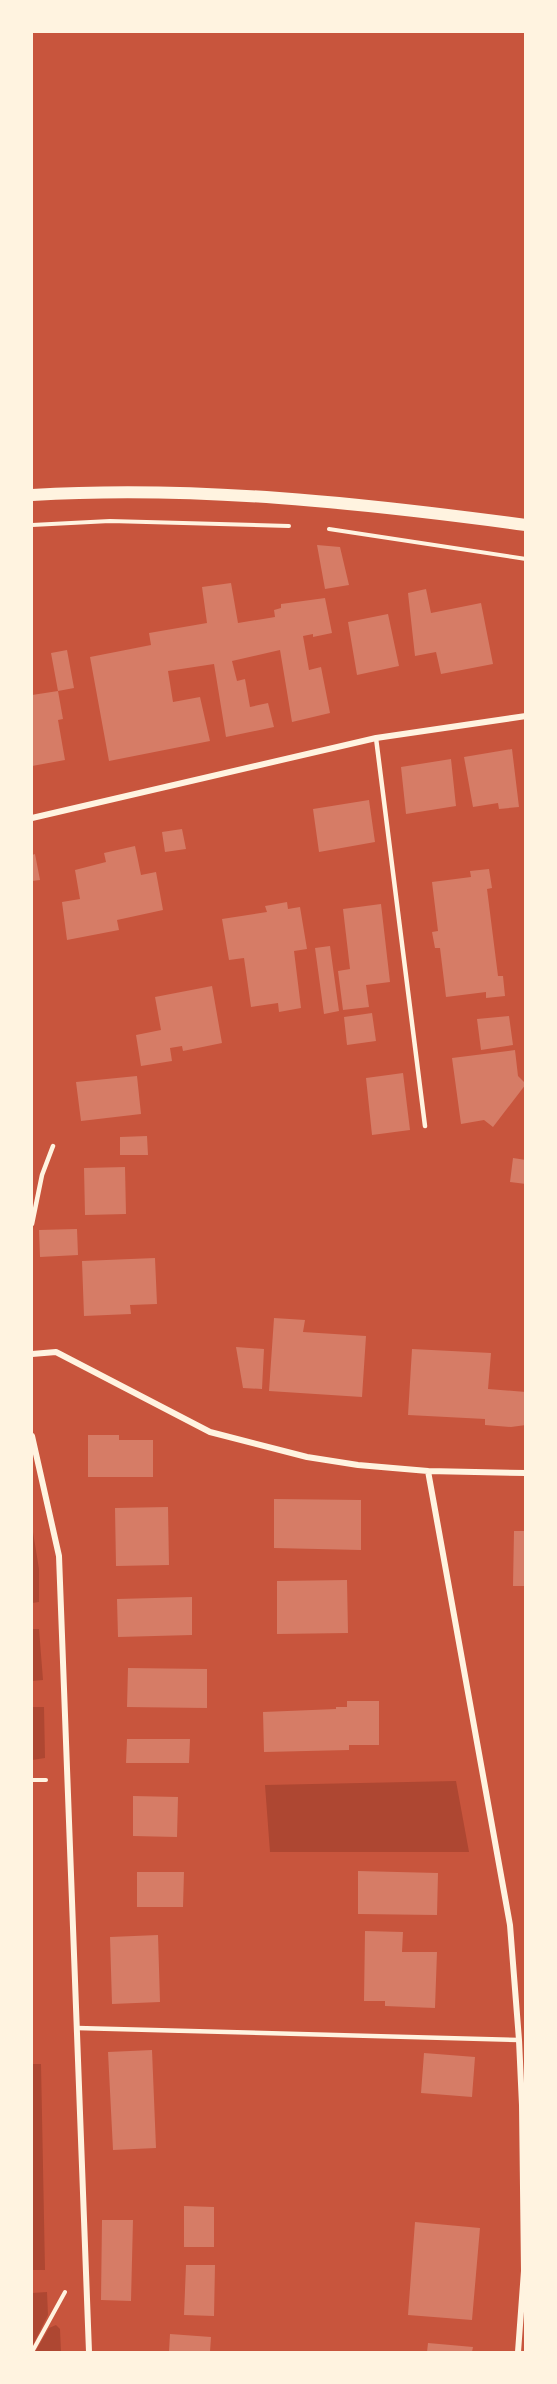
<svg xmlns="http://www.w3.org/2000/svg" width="557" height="2384" font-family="'Fira Sans',sans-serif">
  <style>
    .green { fill: #ae4732 }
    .building { fill: #d67c66 }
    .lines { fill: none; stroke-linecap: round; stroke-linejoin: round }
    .path { stroke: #fff3e0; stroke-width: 4 }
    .service { stroke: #fff3e0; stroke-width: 4.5 }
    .minor { stroke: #fff3e0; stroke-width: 6 }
    .secondary { stroke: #fff3e0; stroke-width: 12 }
  </style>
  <rect width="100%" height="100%" fill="#c8553d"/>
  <path class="green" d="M32,1526L39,1569V1602L32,1603Z
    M32,1629H39L43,1680L32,1681Z
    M32,1707H44L45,1758L32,1760Z
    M456,1781L469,1852H270L265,1785Z
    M32,2064H41L45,2270H32Z
    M32,2279V2293L47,2292L48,2315L32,2347Z
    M56,2325L60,2329L61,2352H35L49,2328Z"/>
  <path class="building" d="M317,545L340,547L349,585L325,589Z
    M231,583L238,623L275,617L274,610L281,608V604L325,598L332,633L313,637V634L303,636L309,670L321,667L330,713L292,722L280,650L232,661L237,681L245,679L250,707L268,703L274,727L226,737L214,664L168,671L173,702L200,697L210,741L109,761L90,657L151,645L149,633L207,623L202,587Z
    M426,589L431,613L481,603L493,664L441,674L436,652L415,656L408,593Z
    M388,614L399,666L357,675L348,622Z
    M67,650L74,688L58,691L63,719L58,720L65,760L32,766V695L58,691L51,653Z
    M512,749L519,807L499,809L498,803L473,807L464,757Z
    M451,759L456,806L406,814L401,767Z
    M369,800L375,842L319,852L313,809Z
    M182,829L186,849L165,852L162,832Z
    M135,846L141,875L156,872L163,910L117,920L119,930L67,940L62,902L80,899L75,870L106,862L104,853Z
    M35,854L40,880L32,881V855Z
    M489,869L492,888L487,889L498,976H503L505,996L486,998V992L446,997L440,948H435L432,932L438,931L432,882L471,877L470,871Z
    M287,902L288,909L300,907L307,949L294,951L301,1008L279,1012L278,1003L251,1007L244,958L229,960L222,919L267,912L265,906Z
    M381,904L390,982L366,985L369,1007L343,1010L338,971L350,969L343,909Z
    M330,946L339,1011L324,1014L315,948Z
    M212,986L222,1043L183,1051L182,1046L170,1048L172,1061L141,1066L136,1035L161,1030L155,997Z
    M372,1013L376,1041L347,1045L344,1017Z
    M509,1016L513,1045L481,1050L477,1019Z
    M515,1050L518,1076L526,1084L493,1127L484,1120L461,1124L452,1058Z
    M403,1073L410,1130L372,1135L366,1078Z
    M137,1076L141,1114L81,1121L76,1082Z
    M147,1136L148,1155H120V1137Z
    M513,1158L526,1160V1184L510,1182Z
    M125,1167L126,1214L85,1215L84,1168Z
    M77,1229L78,1255L40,1257L39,1230Z
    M155,1258L157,1304L130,1305L131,1314L84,1316L82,1261Z
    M274,1318L305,1320L303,1332L366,1336L362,1397L269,1391Z
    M236,1347L264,1349L262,1389L243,1388Z
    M412,1349L491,1353L488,1389L526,1392V1425L511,1427L485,1425V1419L408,1415Z
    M88,1435H119V1440H153V1477H88Z
    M274,1499L361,1500V1550L274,1548Z
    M168,1507L169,1565L116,1566L115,1508Z
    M514,1531H526V1586H513Z
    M347,1580L348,1633L277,1634V1581Z
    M192,1597V1635L118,1637L117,1599Z
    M128,1668L207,1669V1708L127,1707Z
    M347,1701H379V1745H349V1750L264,1752L263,1712L336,1709V1707H347Z
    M127,1739H190L189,1763H126Z
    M133,1796L178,1797L177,1837L133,1836Z
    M358,1871L438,1873L437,1915L358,1914Z
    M137,1872H184L183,1907H137Z
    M365,1931L403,1932L402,1952H437L435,2008L385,2006V2001H364Z
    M158,1935L160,2002L112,2004L110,1937Z
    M152,2050L156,2148L113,2150L108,2052Z
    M424,2053L475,2057L472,2097L421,2093Z
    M184,2206L214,2207V2247H184Z
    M102,2220H133L131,2301L101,2300Z
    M415,2222L480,2228L472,2320L408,2315Z
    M186,2265H215L214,2316L184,2315Z
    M170,2334L211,2337L210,2352H169Z
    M428,2343L473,2347L472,2352H427Z"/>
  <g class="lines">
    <path class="path" d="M32,525L110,521L289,526
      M329,529L526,559
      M32,1780H46
      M32,2352L65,2292"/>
    <path class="service" d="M376,738L425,1126
      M32,1224L42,1175L53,1146
      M77,2028L519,2040"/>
    <path class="minor" d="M32,818L376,738L526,716
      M32,1354L56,1352L210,1432L307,1457L358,1465L428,1471L526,1473
      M32,1436L59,1556L89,2352
      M428,1471L510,1925L519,2040L522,2105L524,2271L518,2352"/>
    <path class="secondary" d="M32,495C196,485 362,503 526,525"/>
  </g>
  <rect width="557" height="2384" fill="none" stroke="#fff3e0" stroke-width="66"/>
</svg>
